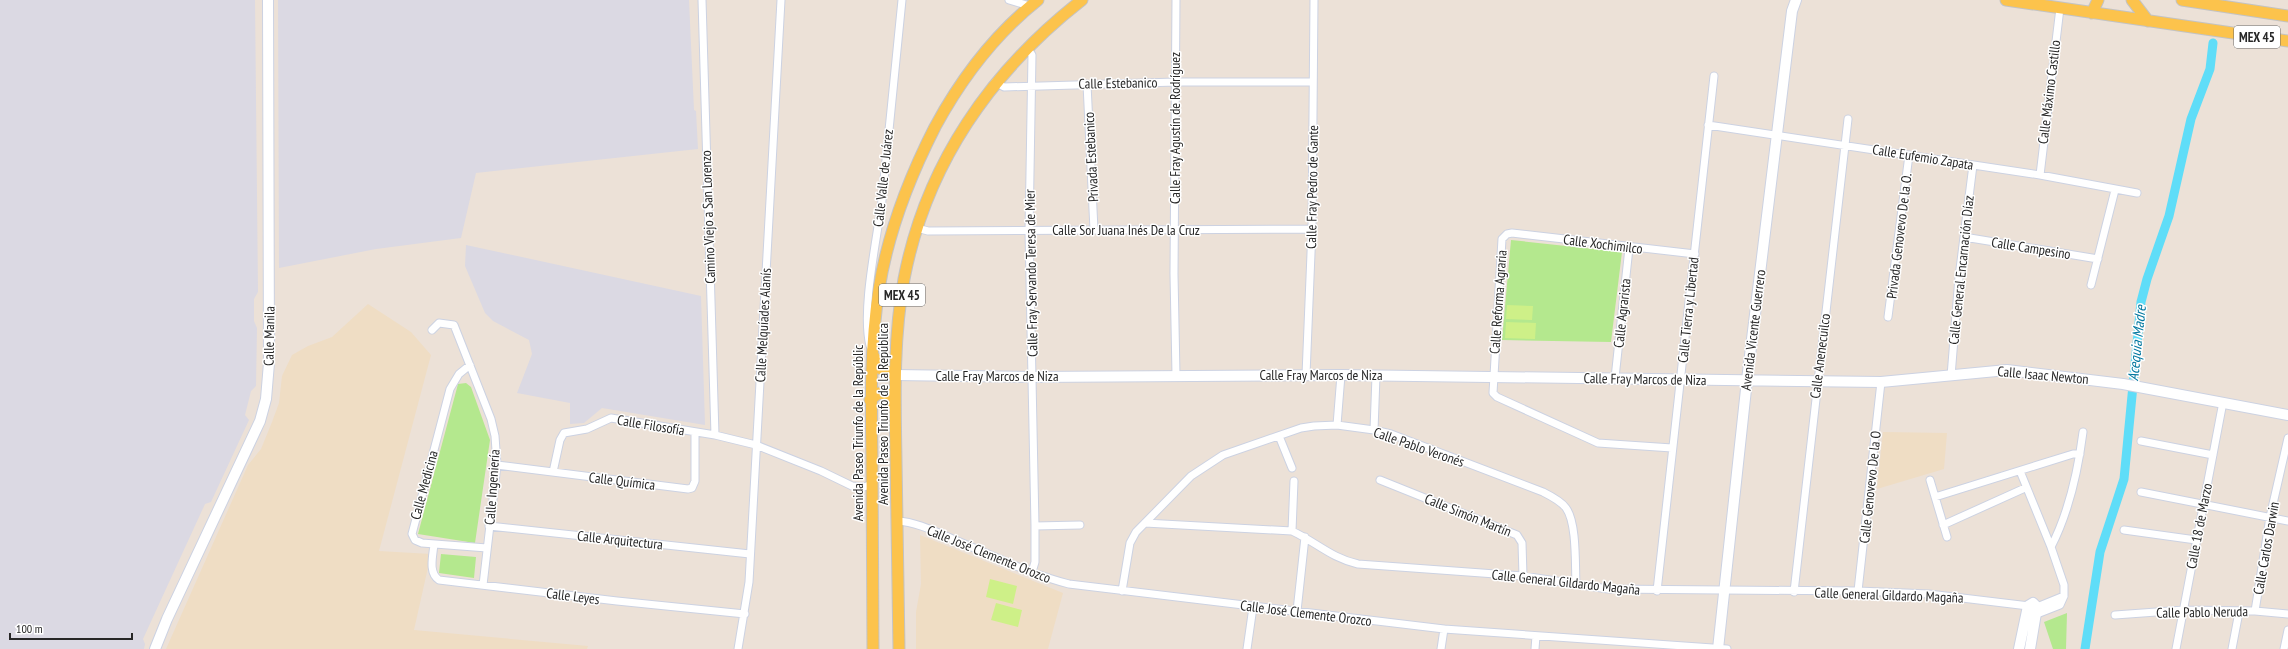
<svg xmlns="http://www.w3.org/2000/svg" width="2288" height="649" font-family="'PT Sans Narrow',sans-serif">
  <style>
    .industrial { fill: #dbd9e3 }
    .education { fill: #efddc4 }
    .green { fill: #b4e88e }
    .pitch { fill: #cef088 }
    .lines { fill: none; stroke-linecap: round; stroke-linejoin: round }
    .canal { stroke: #5fddf8; stroke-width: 9 }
    .street-casing { stroke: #ccd2e2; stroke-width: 9 }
    .secondary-casing { stroke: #ccd2e2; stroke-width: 12 }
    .primary-casing { stroke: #c3c3c3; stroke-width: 13 }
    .street { stroke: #fff; stroke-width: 7 }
    .secondary { stroke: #fff; stroke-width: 10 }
    .primary { stroke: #fcc34c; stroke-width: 11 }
    .labels { text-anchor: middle; stroke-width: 3; stroke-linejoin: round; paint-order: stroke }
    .shield { fill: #fff; stroke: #686868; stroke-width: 1 }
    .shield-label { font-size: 13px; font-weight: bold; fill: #272727 }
    .street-label { font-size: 14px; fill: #272727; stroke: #fff }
    .water-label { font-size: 15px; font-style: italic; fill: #0278a0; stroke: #fff }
  </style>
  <rect width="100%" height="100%" fill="#ece1d7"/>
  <path class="industrial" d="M0,0H255L258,292L254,299V321L257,328L256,386L251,391L245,415L249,420L211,502L205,504L143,639L145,644L144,649H0Z
    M278,0H689L694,110L696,111L698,149L476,173L461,238L376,249L279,268Z
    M466,245L701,296L705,425L602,408L584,423L570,424V403L517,393L532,354L529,340L493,321L485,313L465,266Z"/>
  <path class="education" d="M368,304L411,332L431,355L379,551L431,554L414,630L588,646L587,649H166L248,465L261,449L272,422L279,403L282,376L292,355L308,346L332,337Z
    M1883,432L1947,433L1944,469L1877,489Z
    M920,535L1063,593L1048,649H916V612L921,584Z"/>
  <path class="green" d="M1511,240L1622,252L1611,342L1502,340Z
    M466,383L471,387L490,440L475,543L418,534L458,384Z
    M441,554L476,557L474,578L439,573Z
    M2067,613L2066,649H2053L2044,622Z"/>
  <path class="pitch" d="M1507,305L1533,306L1532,320L1506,319Z
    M1506,322L1536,323L1535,339L1505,338Z
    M990,579L1017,586L1013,604L986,597Z
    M996,603L1022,610L1018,627L991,620Z"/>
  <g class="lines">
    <path class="canal" d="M2085,649L2100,552L2124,479L2141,302L2147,279L2169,216L2191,119L2210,69L2213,43"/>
    <defs>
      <path id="street" d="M702,0L715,435
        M1009,0L1030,6
        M1027,47L1032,55L1029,231L1035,526V562L1032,572
        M995,82L1004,87L1176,82H1313
        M1087,84L1094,230
        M1708,125L2040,175L2137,193
        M2040,175L2060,8
        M917,228L928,231L1312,229
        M1964,237L2098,259
        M2091,285L2115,190
        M1888,317L1909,155
        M432,330L439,323L454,325L491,419L495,436L497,465L483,585
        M870,346C861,310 877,239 882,200C889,134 895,67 902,0
        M470,365L459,374L450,389L412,534L415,540L422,543L487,548
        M1176,375L1174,274L1176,0
        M1306,375L1312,229L1314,0
        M1951,376L1959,277L1973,165
        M1615,378L1629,248
        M1337,425L1341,375
        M1374,430L1376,376
        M1279,436L1292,468
        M2141,441L2213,455
        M1672,448L1598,443L1497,397L1493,393L1502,239L1507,234L1512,233L1695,254
        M497,465L688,489L692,488L695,481V432
        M2020,471L2051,547L2064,585V596L2060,605L2037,614L2032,613
        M553,472L560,440L564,433L587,429L611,418L715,435L756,445L821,471L852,486L864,487L872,484
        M1380,480L1517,535L1522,543L1523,576
        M1930,480L1947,537
        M2141,492L2288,521
        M1935,497L2073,454H2080
        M897,521C917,522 936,532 955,540C992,555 1029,574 1069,584L1444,629L1727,649
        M1145,523L1292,531C1316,542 1331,558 1358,564L1523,576L1608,589L1858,591L1929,594L2037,607L2064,596
        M1943,525L2025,488
        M489,526L750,554
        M1035,526L1080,525
        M2124,530L2196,540
        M1292,531L1294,481
        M434,544C433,556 428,573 439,580L617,601L745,614
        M2051,547C2069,512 2078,471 2083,432
        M1122,591L1130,543L1136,532L1191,476L1223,455L1301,428L1314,426L1337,425L1374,430L1391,434L1543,492C1551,496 1561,501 1566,508C1577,523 1575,565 1576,584
        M1657,591L1714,76
        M1858,591L1881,382
        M1794,592L1848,119
        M1297,611L1305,537
        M2255,611L2270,517L2288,438
        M2115,615L2184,610L2255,611L2288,614
        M738,649L749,582L781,0
        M1247,649L1253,607
        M1441,649L1444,629
        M1535,649L1536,636
        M2176,649L2223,402
        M2232,649L2239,612
        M2284,649L2288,630"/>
      <path id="secondary" d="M895,375L1032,377L1341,375L1881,382L2007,370L2123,384L2288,415
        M155,649L167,619L260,421L266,399L269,363L268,0
        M1718,649L1747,380L1792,11L1796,0
        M2019,649L2028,606L2033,603L2037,607L2030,649"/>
      <path id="primary" d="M2006,0L2288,41
        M2132,0L2148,21
        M2182,0L2288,16
        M2092,13L2098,0
        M873,355L881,369L895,375
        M870,400L879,393L887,394L895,407
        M873,649C873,586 872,523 872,460C871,402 870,346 879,289C888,232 909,178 935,127C961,79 995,34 1038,0
        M899,649C898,586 897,523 896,460C895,400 893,339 904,279C926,164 991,71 1082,0"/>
    </defs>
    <use href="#street" class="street-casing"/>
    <use href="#secondary" class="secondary-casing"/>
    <use href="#primary" class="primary-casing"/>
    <use href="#street" class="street"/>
    <use href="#secondary" class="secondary"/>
    <use href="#primary" class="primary"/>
  </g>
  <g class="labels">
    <g class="shield">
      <rect x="2234" y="26" width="46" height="22" rx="3"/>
      <rect x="879" y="284" width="46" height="22" rx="3"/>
    </g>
    <g class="shield-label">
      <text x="2257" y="42">MEX 45</text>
      <text x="902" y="300">MEX 45</text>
    </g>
    <g class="street-label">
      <text transform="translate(1118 83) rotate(-1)" y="5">Calle Estebanico</text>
      <text transform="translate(2049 92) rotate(-83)" y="5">Calle Máximo Castillo</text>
      <text transform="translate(1175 128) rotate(-90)" y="5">Calle Fray Agustín de Rodríguez</text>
      <text transform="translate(1091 157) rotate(-93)" y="5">Privada Estebanico</text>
      <text transform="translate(1923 157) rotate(9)" y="5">Calle Eufemio Zapata</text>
      <text transform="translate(883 178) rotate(-84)" y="5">Calle Valle de Juárez</text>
      <text transform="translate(1312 187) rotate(-89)" y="5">Calle Fray Pedro de Gante</text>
      <text transform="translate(708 217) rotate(-92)" y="5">Camino Viejo a San Lorenzo</text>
      <text x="1126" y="235">Calle Sor Juana Inés De la Cruz</text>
      <text transform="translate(1899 236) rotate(-83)" y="5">Privada Genovevo De la O.</text>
      <text transform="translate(1603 244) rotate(7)" y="5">Calle Xochimilco</text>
      <text transform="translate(2031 248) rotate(9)" y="5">Calle Campesino</text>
      <text transform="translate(1961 270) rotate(-84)" y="5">Calle General Encarnación Díaz</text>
      <text transform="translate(1031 273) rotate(-91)" y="5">Calle Fray Servando Teresa de Mier</text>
      <text transform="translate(1498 302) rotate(-86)" y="5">Calle Reforma Agraria</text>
      <text transform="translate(1688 310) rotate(-84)" y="5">Calle Tierra y Libertad</text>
      <text transform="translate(1622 313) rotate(-84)" y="5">Calle Agrarista</text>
      <text transform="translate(763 325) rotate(-87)" y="5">Calle Melquíades Alanís</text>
      <text transform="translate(1753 330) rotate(-83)" y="5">Avenida Vicente Guerrero</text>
      <text transform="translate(269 336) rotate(-89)" y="5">Calle Manila</text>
      <text transform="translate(1820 356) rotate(-83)" y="5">Calle Anenecuilco</text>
      <text x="1321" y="380">Calle Fray Marcos de Niza</text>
      <text transform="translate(2043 375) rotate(5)" y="5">Calle Isaac Newton</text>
      <text x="997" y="381">Calle Fray Marcos de Niza</text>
      <text transform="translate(1645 379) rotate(1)" y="5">Calle Fray Marcos de Niza</text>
      <text transform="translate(883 414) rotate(-90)" y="5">Avenida Paseo Triunfo de la República</text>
      <text transform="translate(651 425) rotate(9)" y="5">Calle Filosofía</text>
      <text transform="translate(858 433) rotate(-90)" y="5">Avenida Paseo Triunfo de la Repúblic</text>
      <text transform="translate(1419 447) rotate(19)" y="5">Calle Pablo Veronés</text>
      <text transform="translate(622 481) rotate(7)" y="5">Calle Química</text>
      <text transform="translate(424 485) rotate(-75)" y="5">Calle Medicina</text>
      <text transform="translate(492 487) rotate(-86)" y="5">Calle Ingeniería</text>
      <text transform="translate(1870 487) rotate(-84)" y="5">Calle Genovevo De la O</text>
      <text transform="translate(1468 515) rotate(22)" y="5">Calle Simón Martín</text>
      <text transform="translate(2199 526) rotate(-79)" y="5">Calle 18 de Marzo</text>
      <text transform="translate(620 540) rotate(6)" y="5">Calle Arquitectura</text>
      <text transform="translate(2266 548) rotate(-80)" y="5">Calle Carlos Darwin</text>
      <text transform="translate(989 554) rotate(22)" y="5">Calle José Clemente Orozco</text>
      <text transform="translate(1566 582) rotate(6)" y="5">Calle General Gildardo Magaña</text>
      <text transform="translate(1889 595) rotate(2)" y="5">Calle General Gildardo Magaña</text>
      <text transform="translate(573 596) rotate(7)" y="5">Calle Leyes</text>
      <text transform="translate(2202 612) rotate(-1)" y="5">Calle Pablo Neruda</text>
      <text transform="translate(1306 613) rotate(7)" y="5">Calle José Clemente Orozco</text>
    </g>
    <g class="water-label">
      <text transform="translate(2137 343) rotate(-84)" y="5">Acequia Madre</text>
    </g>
  </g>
  <path d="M10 633v6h122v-6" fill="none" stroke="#272727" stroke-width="2"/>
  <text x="16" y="633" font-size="12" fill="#272727" stroke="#ffffff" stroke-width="3" paint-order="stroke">100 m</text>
</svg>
